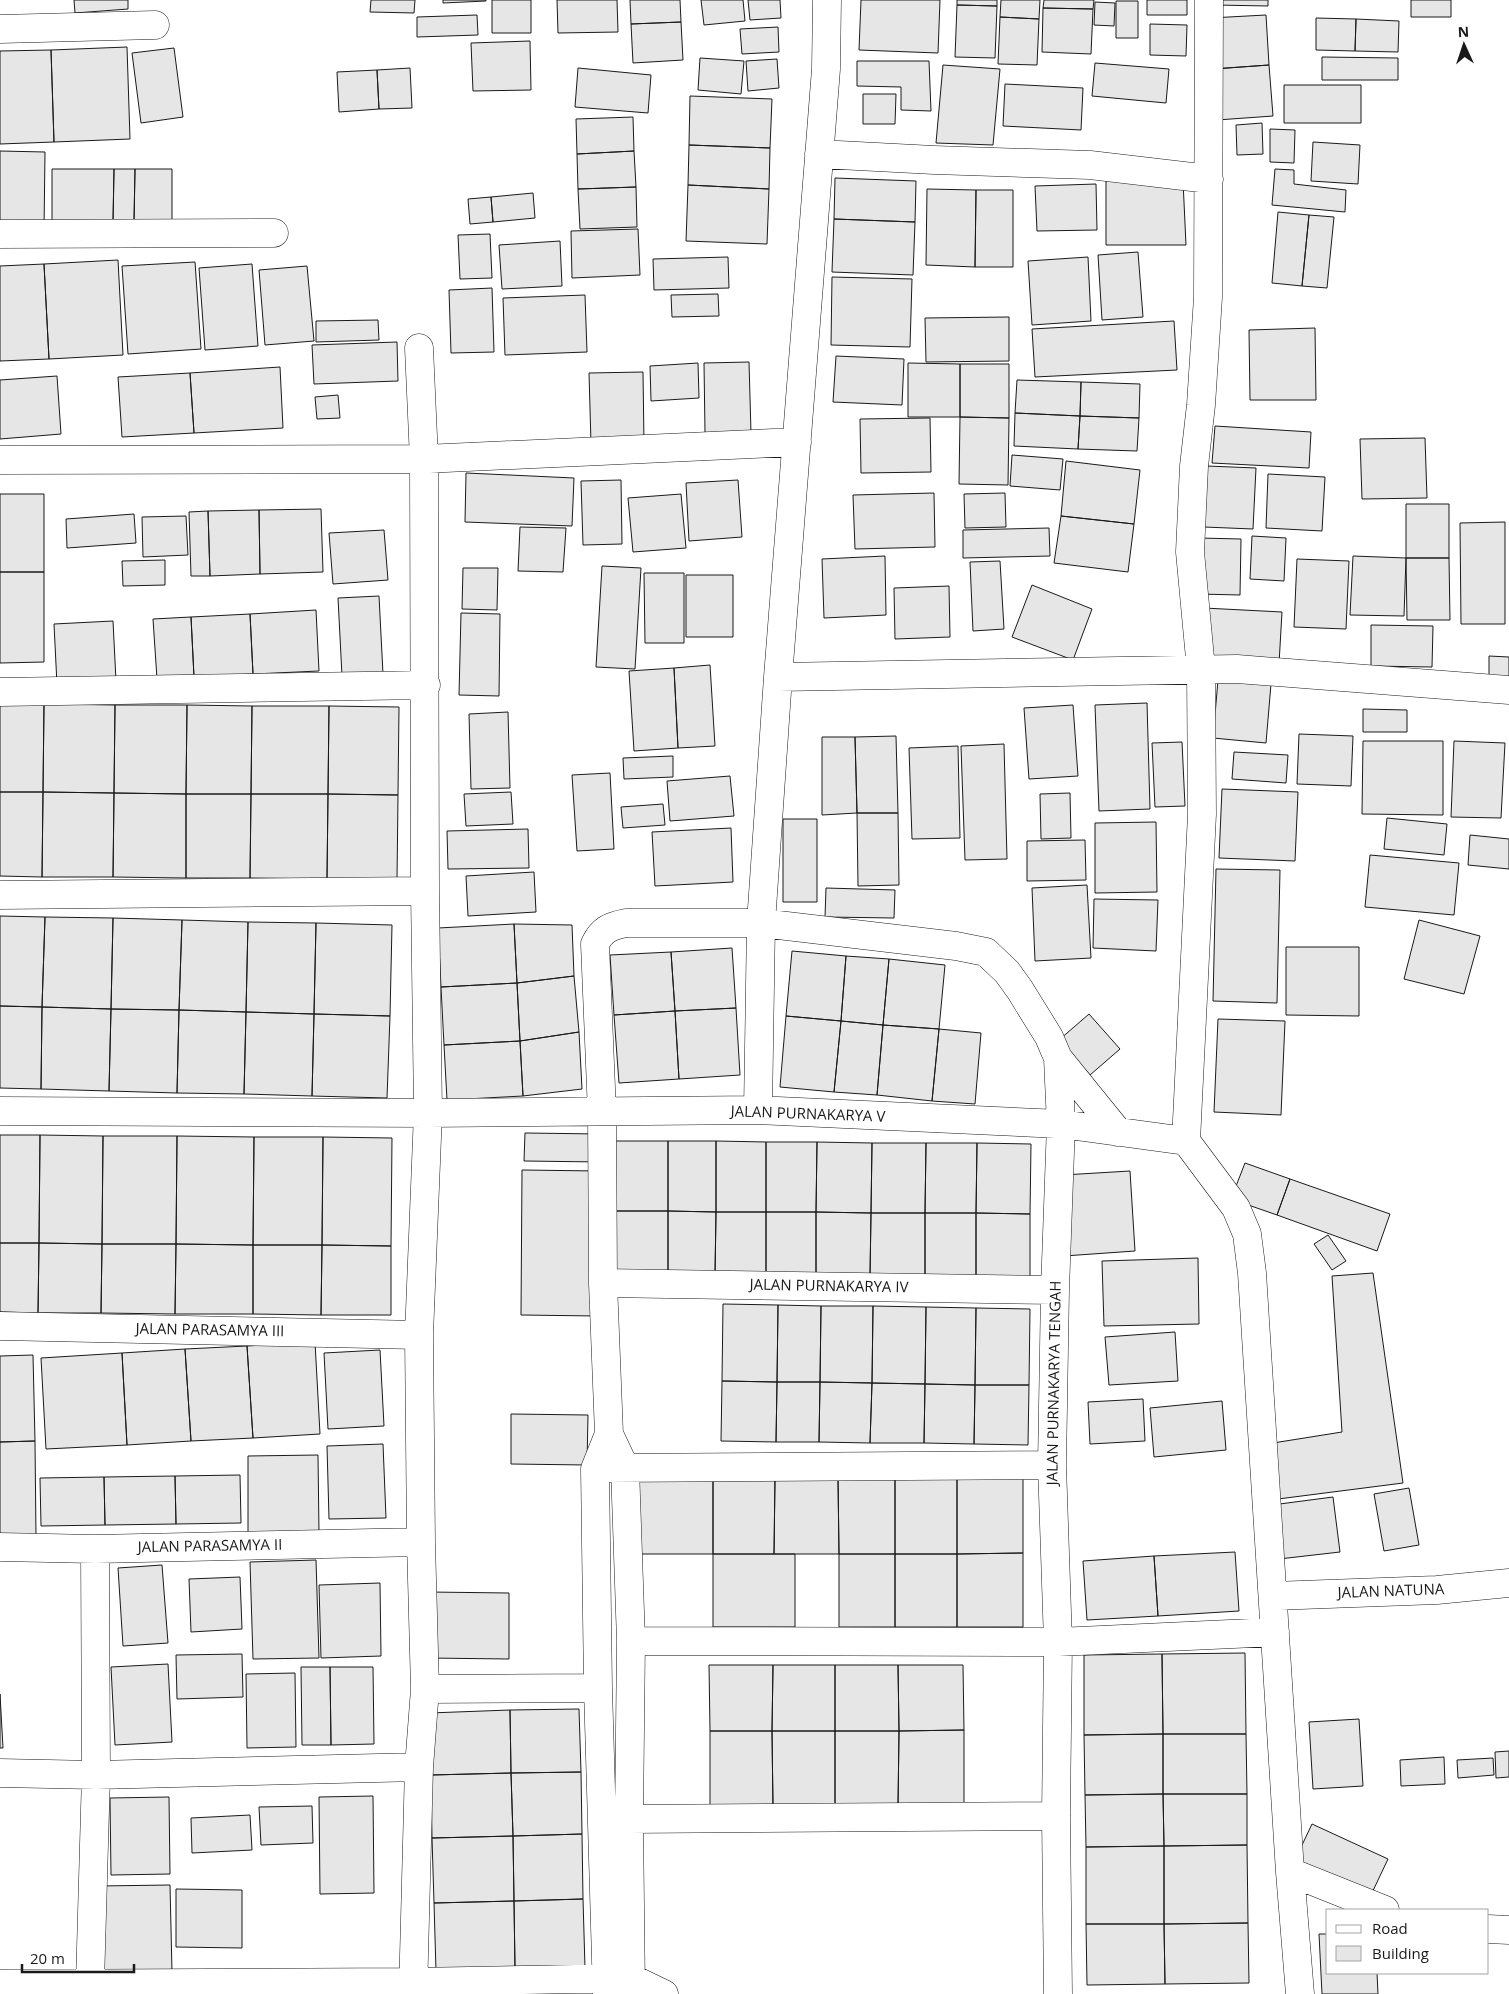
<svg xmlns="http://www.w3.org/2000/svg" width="1509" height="1994" font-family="'Open Sans',sans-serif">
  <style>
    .building { fill: #e6e6e6; stroke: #1a1a1a }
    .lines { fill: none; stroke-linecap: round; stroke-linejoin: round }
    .minor-casing { stroke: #1a1a1a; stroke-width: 29 }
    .minor { stroke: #fff; stroke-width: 28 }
    .labels { text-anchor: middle; stroke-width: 4; stroke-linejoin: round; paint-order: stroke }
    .street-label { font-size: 15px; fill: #1a1a1a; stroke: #fff }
  </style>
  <rect width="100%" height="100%" fill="#fff"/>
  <path class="building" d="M74,0H128V9L75,13Z
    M371,0H415L414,13L370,12Z
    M443,0H486V1L443,3Z
    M492,0H531V33H492Z
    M557,0H617L618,32L558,33Z
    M630,0H680L681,22L631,24Z
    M701,0H743L745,21L704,25Z
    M748,0H780L781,18L750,20Z
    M861,0H940L938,53L859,50Z
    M957,0H997V6L957,5Z
    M1001,0H1040L1039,19L1000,17Z
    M1044,0H1094L1093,9L1043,8Z
    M1147,0H1187V15H1147Z
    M1215,0H1268V6L1215,5Z
    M1411,0H1451V17H1411Z
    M1116,1H1138V38H1116Z
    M1095,2L1115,3L1114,26L1094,25Z
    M957,5L997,6L995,58L955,57Z
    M1043,8L1093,9L1091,54L1042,52Z
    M477,15L478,35L417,37V17Z
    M1266,15L1269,65L1213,69L1210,18Z
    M1000,17L1039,19L1037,65L998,64Z
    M1316,18L1356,19L1355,51L1316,50Z
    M1356,19L1399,21L1398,52L1355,51Z
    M681,22L683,60L633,63L631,24Z
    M1150,24L1187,25L1186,56L1150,55Z
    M778,27L779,52L742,54L740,29Z
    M530,41L531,90L473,91L471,43Z
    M127,47L130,139L54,142L51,50Z
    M174,48L183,117L141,123L132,53Z
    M51,50L54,142L0,144V51Z
    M1322,57L1398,58V80H1322Z
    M700,58L744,61L741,94L698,90Z
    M777,59L779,88L748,91L746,61Z
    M857,61H929L931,111L901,110V87L857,86Z
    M1095,63L1169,69L1166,103L1092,96Z
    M943,65L1000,69L993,145L936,143Z
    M1269,65L1273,116L1217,120L1213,69Z
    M410,68L412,108L379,109L377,70Z
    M578,68L651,75L648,113L575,107Z
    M377,70L379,109L339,112L337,72Z
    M1005,84L1083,88L1081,130L1003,126Z
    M1284,85H1361V123H1284Z
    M863,94H896L895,124H863Z
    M690,96L772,99L770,148L689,145Z
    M633,117L634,151L577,154L576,119Z
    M1262,123L1263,154L1237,155L1236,125Z
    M1270,129L1295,130L1294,163L1270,162Z
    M1313,142L1360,145L1358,184L1311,181Z
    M689,145L770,148L769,189L688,185Z
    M0,151L45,152L44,231L0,230Z
    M634,151L636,187L578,189L577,154Z
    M52,169H114L113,222H52Z
    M114,169H135L134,222H113Z
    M135,169H172V222H134Z
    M1275,169L1294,170V184L1346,190L1345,212L1272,205Z
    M1106,173L1183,181L1186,245H1106Z
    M835,178L916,181L915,222L834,219Z
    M1096,184L1097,230L1037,231L1035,186Z
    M688,185L769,189L767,244L686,241Z
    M636,187L637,227L580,229L578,189Z
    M927,189L976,190L975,267L926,265Z
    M976,190H1013V267H975Z
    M533,193L535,218L493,222L491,197Z
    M491,197L493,222L470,224L468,199Z
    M1278,212L1309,215L1302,286L1272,283Z
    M1309,215L1334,217L1327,288L1302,286Z
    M834,219L915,222L913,275L832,272Z
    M638,229L640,275L572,278L571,231Z
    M490,234L492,278L460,279L458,235Z
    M560,241L562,286L502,289L499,245Z
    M1138,252L1143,317L1102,320L1098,255Z
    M728,257L729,288L654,290L653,259Z
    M1088,257L1091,321L1032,325L1028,261Z
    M118,260L123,355L49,359L44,264Z
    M195,262L201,349L128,354L122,266Z
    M44,264L49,359L0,361V266Z
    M252,264L258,346L205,350L199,268Z
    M307,266L314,341L265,345L259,270Z
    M832,277L912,279L910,347L831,345Z
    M492,288L494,352L451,353L449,290Z
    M718,294L719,316L672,317L671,295Z
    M585,295L587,352L505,355L503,298Z
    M1009,317V361L926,362L925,318Z
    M378,320L379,340L316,342V321Z
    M1174,321L1177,370L1035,377L1032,329Z
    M1315,328L1316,400H1250L1249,330Z
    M397,342L398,381L314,384L312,345Z
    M836,356L904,359L902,405L833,402Z
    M749,362L751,433H705L704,363Z
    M698,363L699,398L651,401L650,366Z
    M908,363L960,364V417H908Z
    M960,364H1009V418L960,417Z
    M280,367L283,428L194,433L190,373Z
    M643,372L644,444H591L589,373Z
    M190,373L194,433L122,437L118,377Z
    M57,376L61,434L0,439V380Z
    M1017,380L1081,382L1080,416L1015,413Z
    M1081,382L1140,384L1139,418L1080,416Z
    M338,395L340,418L317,419L315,397Z
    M1015,413L1080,416L1078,449L1014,446Z
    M1080,416L1139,418L1137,451L1078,449Z
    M960,417L1009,418L1008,485L959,484Z
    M930,418L931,472L861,473L860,419Z
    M1215,426L1311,432L1309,468L1212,463Z
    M1425,438L1427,498L1362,499L1360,439Z
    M1012,455L1063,459L1060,490L1010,486Z
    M1066,461L1140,470L1134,524L1061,516Z
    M1207,466L1256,468L1253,529L1204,527Z
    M466,473L574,478L572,526L465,522Z
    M1268,474L1325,477L1322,531L1266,528Z
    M621,480L622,544L583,545L581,481Z
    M738,480L742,537L689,541L686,483Z
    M934,493L935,547L855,549L853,495Z
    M1005,493L1006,527L965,528L964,494Z
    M0,494H44V572H0Z
    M681,494L686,548L633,552L628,498Z
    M1406,504H1449V558H1406Z
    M321,509L323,572L260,574L259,510Z
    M259,510L260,574L210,576L208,511Z
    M208,511L210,576H191L189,512Z
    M134,514L136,543L67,548L66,519Z
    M186,516L188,555L143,557L142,517Z
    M1061,516L1134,524L1128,572L1054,563Z
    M1505,522V624H1461L1460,523Z
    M520,527L566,528L563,572L518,571Z
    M1049,528L1050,556L963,558V530Z
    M384,530L388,580L333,584L329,533Z
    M1252,536L1286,538L1284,581L1250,579Z
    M1199,538L1241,539L1240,595L1198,594Z
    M885,556L886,615L824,618L822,559Z
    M1353,556L1406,558L1404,616L1350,615Z
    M1406,558H1449L1450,620H1407Z
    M1297,559L1349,561L1346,629L1294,627Z
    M165,560V585L123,586L122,561Z
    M1000,561L1004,629L973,631L970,562Z
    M602,566L641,568L635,669L596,667Z
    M463,568H498L497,610L462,609Z
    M0,572H44V662L0,663Z
    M644,573H684V643H645Z
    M686,575H733V637H686Z
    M1032,585L1092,609L1073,660L1012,637Z
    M949,586L950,637L895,639L894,588Z
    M379,596L383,674L342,676L338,598Z
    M1204,608L1282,612L1279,664L1201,660Z
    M316,610L319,671L253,674L250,614Z
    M461,613L500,614L499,696L459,695Z
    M250,614L253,674L194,677L191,617Z
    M191,617L194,677L157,679L153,619Z
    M113,621L116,681L57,685L54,624Z
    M1371,625L1433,626L1432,667L1371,666Z
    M1489,656L1509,657V680H1489Z
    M710,665L715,746L678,748L674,668Z
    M674,668L678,748L634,751L629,671Z
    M1218,680L1271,684L1266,743L1213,738Z
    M0,703L44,704L43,792H0Z
    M1147,703L1150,809L1099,811L1095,705Z
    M44,704L115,705L114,793L43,792Z
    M115,705H187L186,794L114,793Z
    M187,705L252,706L251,794H186Z
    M1073,705L1078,776L1029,779L1024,708Z
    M252,706H329L328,794H251Z
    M329,706L399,707L398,795L328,794Z
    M1363,709L1407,710V732H1363Z
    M508,712L510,788L471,789L469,714Z
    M1299,734L1353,736L1351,786L1297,784Z
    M896,736L898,813H857L855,737Z
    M822,737H855L857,813L822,815Z
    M1363,741H1443V815L1362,814Z
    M1454,741L1505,743L1501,818L1451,817Z
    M1182,742L1185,806L1155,807L1152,743Z
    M1004,744L1007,859L965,860L961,746Z
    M958,746L960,838L912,839L909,748Z
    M1234,752L1288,755L1286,783L1232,779Z
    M673,756V777L624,779L623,758Z
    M610,773L614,849L577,851L572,775Z
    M730,776L734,816L670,821L667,781Z
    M1222,789L1298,792L1295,861L1219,858Z
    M0,792H43L42,877L0,876Z
    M43,792L114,793L113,877H42Z
    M511,792L513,824L466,826L464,794Z
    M114,793L186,794V878L113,877Z
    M1070,793L1071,838L1041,839L1040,794Z
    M186,794H251L250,878H186Z
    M251,794H328L327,879L250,878Z
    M328,794L398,795L397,880L327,879Z
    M663,804L665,825L623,828L621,807Z
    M857,813H898L899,885L858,886Z
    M1387,818L1447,824L1444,855L1384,849Z
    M783,819H817V902H783Z
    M1156,822L1157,892L1095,893V823Z
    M731,828L733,882L655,886L652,832Z
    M528,829L529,868L448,869L447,831Z
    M1470,835L1509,839V869L1468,865Z
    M1085,840L1086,880L1027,881V841Z
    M1370,855L1459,863L1454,915L1365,907Z
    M1216,869L1280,870L1277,1003L1213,1001Z
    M534,872L536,912L468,916L466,876Z
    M1087,885L1091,958L1035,961L1032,888Z
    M826,888L895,890L894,918L825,917Z
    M1094,899L1158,900L1156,951L1093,948Z
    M0,916L45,917L42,1007L0,1006Z
    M45,917L113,918L111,1009L42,1007Z
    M113,918L182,920L179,1010L111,1009Z
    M182,920L248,922L246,1012L179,1010Z
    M1419,920L1480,936L1464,994L1404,979Z
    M248,922L316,923L314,1014L246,1012Z
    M316,923L392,925L390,1016L314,1014Z
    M514,924L517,983L441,987L438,928Z
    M514,924L572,925L574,976L517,983Z
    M1286,947H1359V1016L1286,1015Z
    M732,948L736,1008L675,1011L671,952Z
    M792,951L846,956L841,1021L786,1016Z
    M671,952L675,1011L614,1015L610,955Z
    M846,956L889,959L883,1025L841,1021Z
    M889,959L945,965L939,1029L883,1025Z
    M574,976L579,1032L520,1041L517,983Z
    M517,983L520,1041L444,1045L441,987Z
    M0,1006L42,1007L41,1089L0,1088Z
    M42,1007L111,1009L109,1091L41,1089Z
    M736,1008L740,1075L679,1079L675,1011Z
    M111,1009L179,1010L177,1093L109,1091Z
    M179,1010L246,1012L244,1094L177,1093Z
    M675,1011L679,1079L619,1083L614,1015Z
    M246,1012L314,1014L312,1096L244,1094Z
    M314,1014L390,1016L387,1098L312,1096Z
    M1089,1014L1120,1049L1090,1075L1059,1040Z
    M786,1016L841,1021L834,1092L780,1087Z
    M1218,1019L1285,1021L1281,1115L1214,1112Z
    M841,1021L883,1025L877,1095L834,1092Z
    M883,1025L939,1029L932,1101L877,1095Z
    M939,1029L981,1033L975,1104L932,1101Z
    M579,1032L582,1089L523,1096L520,1041Z
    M520,1041L523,1096L447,1100L444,1045Z
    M525,1133L601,1134V1162L524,1161Z
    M0,1135H40L39,1243H0Z
    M40,1135L103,1136L102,1244L39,1243Z
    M103,1136H177L176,1244H102Z
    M177,1136L254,1137L253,1245L176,1244Z
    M254,1137H323L322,1245H253Z
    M323,1137L392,1138L391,1246L322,1245Z
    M611,1141H668V1211H611Z
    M668,1141H716V1212L668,1211Z
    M716,1141L766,1142V1212H716Z
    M766,1142H817L816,1212H766Z
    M817,1142L872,1143L871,1213L816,1212Z
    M872,1143H926L925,1213H871Z
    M926,1143H977L976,1213H925Z
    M977,1143L1031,1144L1030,1214L976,1213Z
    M1245,1163L1290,1179L1277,1215L1231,1199Z
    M522,1170L599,1171L597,1316L521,1315Z
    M1130,1171L1135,1251L1064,1256L1063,1175Z
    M1290,1179L1390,1214L1377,1251L1277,1215Z
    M611,1211H668V1275L610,1274Z
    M668,1211L716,1212L715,1275H668Z
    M716,1212H766V1275H715Z
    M766,1212H816V1276L766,1275Z
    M816,1212L871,1213L870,1276H816Z
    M871,1213H925V1276H870Z
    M925,1213H976V1277L925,1276Z
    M976,1213L1030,1214V1277H976Z
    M1328,1235L1346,1261L1332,1270L1314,1244Z
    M0,1243H39L38,1313L0,1312Z
    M39,1243L102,1244L101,1313H38Z
    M102,1244H176L175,1314L101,1313Z
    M176,1244L253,1245V1314H175Z
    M253,1245H322L321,1315L253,1314Z
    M322,1245L391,1246V1315H321Z
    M1198,1258L1199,1324L1104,1326L1102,1261Z
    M1373,1273L1403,1483L1278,1499L1273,1443L1342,1432L1332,1276Z
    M723,1304L778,1305L777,1382L722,1381Z
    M778,1305L821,1306L820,1382H777Z
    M821,1306H873L872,1383L820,1382Z
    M873,1306L926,1307L925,1384L872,1383Z
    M926,1307L976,1308L975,1385L925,1384Z
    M976,1308L1030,1309L1029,1385H975Z
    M1175,1332L1178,1381L1109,1385L1105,1337Z
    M315,1342L320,1434L253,1438L247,1346Z
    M247,1346L253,1438L191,1441L185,1349Z
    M185,1349L191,1441L127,1445L122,1353Z
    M380,1350L384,1426L328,1429L324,1353Z
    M122,1353L127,1445L46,1449L41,1358Z
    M33,1355L35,1441L0,1442V1356Z
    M722,1381L777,1382L776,1442L721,1441Z
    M777,1382H820L819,1442H776Z
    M820,1382L872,1383L870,1443L819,1442Z
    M872,1383L925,1384L924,1443H870Z
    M925,1384L975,1385L974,1444L924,1443Z
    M975,1385H1029L1028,1445L974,1444Z
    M1143,1399L1145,1441L1090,1444L1088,1402Z
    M1222,1401L1226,1450L1154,1457L1150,1408Z
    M511,1414L588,1415L587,1465L511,1464Z
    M35,1441L36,1536L0,1537V1442Z
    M383,1444L386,1518L329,1519L327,1446Z
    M318,1455L319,1533L248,1534V1456Z
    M240,1475L241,1523L176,1524L175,1476Z
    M175,1476L176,1524L105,1525L104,1477Z
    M104,1477L105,1525L41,1526L40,1478Z
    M713,1478H775L774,1554H713Z
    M713,1478V1554H631L632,1479Z
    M775,1478H838L839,1554H774Z
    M838,1478H895V1554H839Z
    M895,1478H957V1554H895Z
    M957,1478H1023V1553L957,1554Z
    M1409,1488L1419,1545L1384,1551L1374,1494Z
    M1333,1497L1340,1552L1279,1559L1272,1505Z
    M1235,1552L1239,1611L1158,1616L1154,1556Z
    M1023,1553V1627H957V1554Z
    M713,1554H795V1627H713Z
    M839,1554H895V1627H839Z
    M895,1554H957V1627H895Z
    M1154,1556L1158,1616L1087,1620L1083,1561Z
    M316,1560L319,1658L253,1659L250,1562Z
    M162,1565L168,1643L123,1646L118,1568Z
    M240,1577L242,1629L191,1632L189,1579Z
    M380,1583L381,1656L321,1658L319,1585Z
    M429,1592L509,1593V1659L428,1658Z
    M1245,1653L1246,1734H1163L1162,1654Z
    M242,1654L243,1697L177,1699L176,1655Z
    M1162,1654L1163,1734L1084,1735V1655Z
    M168,1664L172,1742L115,1745L111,1667Z
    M709,1665H773L772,1731H710Z
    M773,1665H835V1731H772Z
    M835,1665H898L899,1731H835Z
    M898,1665H963L964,1730L899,1731Z
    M301,1667H330L331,1745H302Z
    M330,1667H373L374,1744L331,1745Z
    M295,1673L296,1747L247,1748L246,1674Z
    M0,1694L3,1748H0Z
    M579,1709L581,1772L511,1773L510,1710Z
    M510,1710L511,1773L431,1775L429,1713Z
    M1359,1719L1363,1786L1313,1789L1309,1722Z
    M964,1730V1808H898L899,1731Z
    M710,1731H772L773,1808H710Z
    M772,1731H835V1808H773Z
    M835,1731H899L898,1808H835Z
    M1163,1734H1246L1247,1794H1163Z
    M1163,1734V1794L1085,1795L1084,1735Z
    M1509,1751V1777L1496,1778L1495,1752Z
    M1444,1757L1445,1784L1401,1786L1400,1760Z
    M1493,1758L1494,1775L1458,1778L1457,1760Z
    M581,1772L582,1834L513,1836L511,1773Z
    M511,1773L513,1836L432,1838L431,1775Z
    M1163,1794H1247V1845L1164,1846Z
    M1163,1794L1164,1846L1086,1847L1085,1795Z
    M373,1796L374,1893L320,1894L319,1797Z
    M169,1797L170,1874L111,1875L110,1798Z
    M312,1806L313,1843L261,1845L259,1807Z
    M250,1815L252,1850L192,1853L191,1818Z
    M1312,1824L1388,1859L1370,1897L1294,1862Z
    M582,1834L583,1899L514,1901L513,1836Z
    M513,1836L514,1901L434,1903L432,1838Z
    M1247,1845L1248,1923L1164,1924V1846Z
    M1164,1846V1924H1086V1847Z
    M170,1885L172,1972L99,1973L98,1886Z
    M176,1889L242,1890V1948L176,1947Z
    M583,1899L585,1968L515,1969L514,1901Z
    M514,1901L515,1969L436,1971L434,1903Z
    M1248,1923L1249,1983L1165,1984L1164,1924Z
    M1086,1924H1164L1165,1984L1087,1985Z
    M1319,1934H1328V1973H1377L1378,1994H1322Z"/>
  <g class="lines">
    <defs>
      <path id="minor" d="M1209,0L1208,297L1201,405L1194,466L1190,552L1201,669L1202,814L1186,1141L1236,1208L1247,1234L1252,1273L1290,1872L1300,1994
        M0,29L155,25
        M819,154L934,160L1090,165L1209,179
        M0,234L274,233
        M419,348L424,459L797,442
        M0,460L424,459L425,891L428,1113L419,1335L421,1542L425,1689L419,1767L413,1994
        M778,677L1237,669L1509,690
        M0,692L426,685
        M0,895L425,891
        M1058,1058L1118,1132
        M758,1110L761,923L778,677L826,69L827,0
        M0,1111L428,1113L758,1110L1061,1124L1186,1141
        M603,1283L1055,1290
        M0,1326L419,1335
        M609,1434L625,1468L631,1641L629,1819L631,1994
        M606,1468L1052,1465
        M0,1547L95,1549L421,1542
        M1273,1596L1437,1590L1509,1583
        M631,1641L1058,1642L1275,1632
        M425,1689L598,1688
        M0,1773L96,1775L419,1767
        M629,1819L1056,1816
        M1290,1872L1385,1910
        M1488,1929L1509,1930
        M90,1983L96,1775L95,1549
        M0,1984L414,1982L631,1978L664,1994
        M607,1994L598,1688L595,1469L609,1434L603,1283L602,1112L595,944C602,929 611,926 626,923H761L956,946L986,952L1007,972L1020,990L1049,1037L1058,1058L1061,1124L1055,1290L1052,1465L1058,1642L1056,1816L1058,1994"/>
    </defs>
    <use href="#minor" class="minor-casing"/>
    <use href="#minor" class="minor"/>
  </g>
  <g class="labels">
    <g class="street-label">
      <text transform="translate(808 1114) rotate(2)" y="5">JALAN PURNAKARYA V</text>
      <text transform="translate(829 1286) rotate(1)" y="5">JALAN PURNAKARYA IV</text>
      <text transform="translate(210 1330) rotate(1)" y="5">JALAN PARASAMYA III</text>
      <text transform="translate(1054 1383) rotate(-89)" y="5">JALAN PURNAKARYA TENGAH</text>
      <text transform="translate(210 1546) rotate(-1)" y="5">JALAN PARASAMYA II</text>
      <text transform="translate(1391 1591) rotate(-2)" y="5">JALAN NATUNA</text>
    </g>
  </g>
  <rect x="1326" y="1909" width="162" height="65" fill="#ffffff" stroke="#a3a3a3"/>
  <rect x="1336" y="1925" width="25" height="8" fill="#ffffff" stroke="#a3a3a3"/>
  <text x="1372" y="1934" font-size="15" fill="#1a1a1a">Road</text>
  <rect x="1336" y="1946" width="25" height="15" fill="#e6e6e6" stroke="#a3a3a3"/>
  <text x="1372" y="1959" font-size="15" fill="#1a1a1a">Building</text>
  <g transform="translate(1464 45) rotate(357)" stroke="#ffffff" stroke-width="4" paint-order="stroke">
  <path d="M0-4L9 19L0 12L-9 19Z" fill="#1a1a1a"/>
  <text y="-8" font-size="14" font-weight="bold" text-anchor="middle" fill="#1a1a1a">N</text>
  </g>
  <path d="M22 1964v8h112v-8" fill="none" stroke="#1a1a1a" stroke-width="2.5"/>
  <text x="30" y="1964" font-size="15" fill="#1a1a1a" stroke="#ffffff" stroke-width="4" paint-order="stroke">20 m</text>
</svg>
